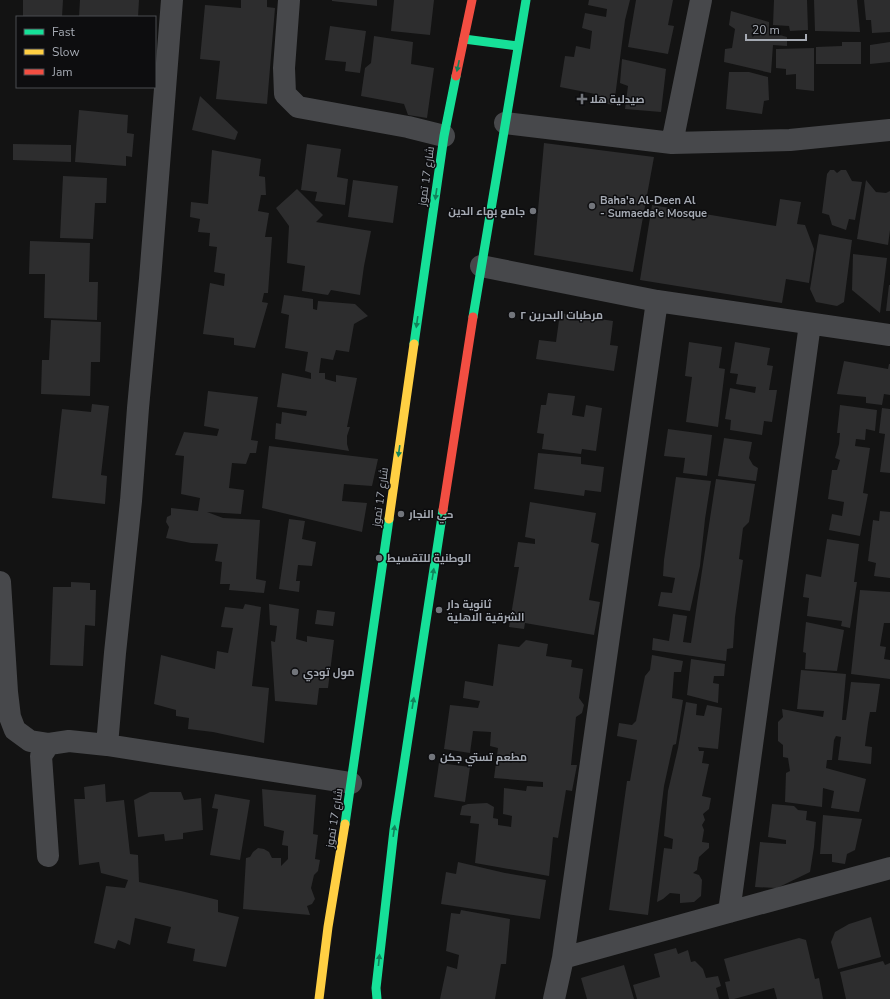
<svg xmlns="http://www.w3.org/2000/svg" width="890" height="999" font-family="'Nunito Sans',Cairo,sans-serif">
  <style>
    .building { fill: #2d2d2e }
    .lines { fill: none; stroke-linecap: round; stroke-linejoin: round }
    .street { stroke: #47484b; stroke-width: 22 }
    .fast { stroke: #16e098; stroke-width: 9 }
    .slow { stroke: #ffcf43; stroke-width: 9 }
    .jam { stroke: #f24e42; stroke-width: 9 }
    .oneway { fill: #12815a }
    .poi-dot { fill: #72757b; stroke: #0d0d0f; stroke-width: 1.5 }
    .labels { text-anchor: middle; stroke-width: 3; stroke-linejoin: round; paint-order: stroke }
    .poi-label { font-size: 11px; font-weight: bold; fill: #a5aab3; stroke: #0d0d0f; text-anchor: start }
    .street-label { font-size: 11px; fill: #a5aab3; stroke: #0d0d0f }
  </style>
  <rect width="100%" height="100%" fill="#131313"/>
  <path class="building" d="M23,0H63L62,17H23Z
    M80,0H139L138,17H79Z
    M241,0H267V7L275,8L267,104L216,99L220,61L200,59L205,5L241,8Z
    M332,0H377V6L332,1Z
    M394,0H434L430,35L391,31Z
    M589,0H630L625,20L614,105L594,102L595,94L560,87L565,56L574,57L576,46L590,49L592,31L582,28L585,13L606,17L607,9L588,5Z
    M636,0H673L668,25L674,26L668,54L628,47Z
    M774,0H807L808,30L790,31L789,26L773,25Z
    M814,0H857L860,32L815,31Z
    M864,0H890V32L872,33L871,20H866Z
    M731,11L769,22V32L787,37V46L773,45L771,73L724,62L725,49L732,48L735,29L729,25Z
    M330,26L366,31L360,73L345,71L346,62L325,60Z
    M374,36L413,42L411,64L434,68L427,118L408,115L404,104L361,96L365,68L371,63Z
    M842,42H861V64H816V47L842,46Z
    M890,42V62L870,64V45Z
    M814,48V91L796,89V74L786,75V69L776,68V49Z
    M622,59L666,69L661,112L625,109L628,86L620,83Z
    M729,72H749L768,77L769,100L764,101L762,114L726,109Z
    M200,96L238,132L235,140L192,130Z
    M79,110L128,115L127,133L134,134L132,157L126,156V166L75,162Z
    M544,143L654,157L633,272L534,255Z
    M13,144L71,145V162L13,160Z
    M307,144L341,149L337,177L348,179L345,205L315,201L317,192L301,190Z
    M212,150L261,159L259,176L265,177L266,195H261L258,211L269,213L265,237H272L268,293H264L262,302L268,303L255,348L234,345V338L203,334L210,283L224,286L225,274L214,272L217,247L209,246L210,233L198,232L200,219L190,217L191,202L208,204Z
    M830,170H834L837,173L841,170H846L852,181L862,182L855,220L849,219L846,230L832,225L829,215L822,213L827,174Z
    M63,176L107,178L106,203H95L93,239L60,238Z
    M353,180L398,186L393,223L348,217Z
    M866,180L876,192L886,193L890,191V230L888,245L857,239Z
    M297,189L323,215L316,222L371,231L364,266L360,295L331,290L328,295L302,291L305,266L287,263L289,226L276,208Z
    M780,199L801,202L797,224L805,225L814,249L809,283L786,279L782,303L640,280L652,205L776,226Z
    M819,234L852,240L844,302L837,306L816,302L810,289Z
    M30,241L90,243L89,282H98L97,320L44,318L45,274H29Z
    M853,254L887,258L880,313L852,290Z
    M889,285H890V311H886Z
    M284,295L313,299V309L317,310L318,301L355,304L368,316L354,324L349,352L336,350L333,360L321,358L319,373H325V379L336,382V375L357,378L347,427H350L347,436V444L349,451L275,439L276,423L281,424L282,412L306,416L307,411L277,407L282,373L311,379V373L305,371L308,352L285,348L289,315L281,313Z
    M560,313L613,321L610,345L618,346L614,371L536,359L539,340L556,342Z
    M51,320L101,322L100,362H91L90,396L41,394L42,360H49Z
    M689,342L722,347L719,368L725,369L718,427L686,422L692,377L685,376Z
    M735,342L770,348L767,365L773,366L769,390H777L772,422L764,421L762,435L730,430L731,420L725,419L730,388L755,393L756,387L736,384L738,374L730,373Z
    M844,361L888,369L889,364H890V395L884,394L882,405L866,403V397L837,394Z
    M208,391L258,397L251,440L258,441L256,453H250L246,464L232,463L229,488L244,490L241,514L207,512L223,518L260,520L256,579L266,581L264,593L229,590L230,584H220L222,562L215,561L218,544L191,543L166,538L169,527L166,522L167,517L171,515V508L198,511L200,498L181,494L184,456L175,455L184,432L217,436L219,429L204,426Z
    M548,393L575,396L572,415L584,417L586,405L602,408L596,451L582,449L581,454L542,449L544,434L537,433L541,405H546Z
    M92,404L109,406L101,475L107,476L105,504L52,498L62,409L91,412Z
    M840,405L877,410L875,431L866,429L865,440L856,439L855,446L870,448L863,493L868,494L860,536L829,530L832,514L842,516L844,502L828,499L832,470H837L840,460L835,458L839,444L840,433H837Z
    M882,408L890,409V473L880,472L885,434L879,433Z
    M668,429L712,435L707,476L683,473L685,458L664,456Z
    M724,438L752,442L749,458L753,465L758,468L756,481L718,476Z
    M269,446L378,459L372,486L344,484L342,501L367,503L362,532L262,508Z
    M538,453L581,457V464L604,467L601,492L585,490L584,496L534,489Z
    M676,477L711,481L705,519L700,566L690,611L658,606L661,592L672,593L675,578L663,576L664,560Z
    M716,479L755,484L749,522L743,528L739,559L743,560L741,574L735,617L733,648L727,649L726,661L652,650L653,638L669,641L673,614L687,616L683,642L691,643Z
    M530,502L596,513L591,542L599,544L589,600L600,602L594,635L525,623L524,629L509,627L519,567H514L518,542L535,544V539L525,537Z
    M880,511L890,512V578L874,576L876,563L868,561L873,520L879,521Z
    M289,519L305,521L302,539L316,542L312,566L298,565L296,581H300L299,592L279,589Z
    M827,539L859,544L854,582H857L850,628L841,626L842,621L807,616L809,598L803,597L806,574L821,577Z
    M71,582L90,583V590H96L95,626L85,625L83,666L50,665L53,587H71Z
    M860,590L890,592V623H884L880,646L886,647L884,659L890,660V679L851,674Z
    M245,604L261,607L252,686L269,688L264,743L213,732L188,729L189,718L176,716V710L154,704L161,655L215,669L217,651L228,653L233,628L221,627L225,607L243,609Z
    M269,604L299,609L296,639L307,642V636L334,640L328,688H319L317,705L275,701L271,641L275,642L277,626L270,625Z
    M317,610L335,612L333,626L315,624Z
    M806,622L844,630L837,671L805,669L806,653L803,652Z
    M526,640L548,644L546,656L572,660L571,667L583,669L579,698L584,705L582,713L576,717L571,765H577L572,791L566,790L558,838L553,837L549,876L475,863L479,824L470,823L471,816L460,815L462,806L468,804L487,803L494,807L493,818L498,819V825L511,827L512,816L503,814L504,788L526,791L527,786L543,787V782L494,778L498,748L490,746L491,732L473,731L470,753L444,749L450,705L478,708L480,701L463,698L465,681L493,686L498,644L519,647Z
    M652,655L683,661L681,672H674L672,698L683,700L676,744L673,745L664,786L648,915L609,910L627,781H630L637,740L617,736L619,723L632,725L636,721L645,676L650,670Z
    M691,659L725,664L724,676H714L713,683L719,684L718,703L687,695Z
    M801,670L846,674L842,720H846L851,682L880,684L876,712H870L868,723L865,746L872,747L871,764L838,760L841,737L836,736L834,740L832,760H827L826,768L866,779L859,812L831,808L834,791L823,788L822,807L785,802L786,773L790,771L788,758L783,757V745L778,741V722L783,717L782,709L823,717L824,711L797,709Z
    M686,702L697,704L696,715L704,716L707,705L722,708L718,749L698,747L699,751H704L702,763L709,764L702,796L711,798L709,809L703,814L705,820L702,825L704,830L702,842L709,843V848L699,857L697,870L693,873L699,875L702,880L701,896L694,902L680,903V894L670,893L663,899L657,902L664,848L672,849L673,839L664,836L668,791L678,748Z
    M439,763L470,767L465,802L434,797Z
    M105,784L106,802L124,800L130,854L138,855L139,882L181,891L218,900V912L239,917L226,967L193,961L195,949L167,943L171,927L135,918L130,945L118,940L115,949L94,943L106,886L125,888L128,880L101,873L99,862L79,865L74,799H85L84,787Z
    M262,789L316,795L313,834L318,835L315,859L320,860L318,871L314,875L311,888L315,899L312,904L307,906L310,915L243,909L246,858L250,857L253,852L258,848L264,849L269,852L272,858H281V866L288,859V846L282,845L284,831L264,826Z
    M150,792H181L184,800L201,798L203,830L183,833V839L165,841L164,834L138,837L134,800Z
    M215,794L250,800L240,860L210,855L218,809L212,808Z
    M772,804L794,806L798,810L807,811L806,820L816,822L814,847L810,872L777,888L755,887L760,842L786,844V840L768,837Z
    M823,815L862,819L855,850L847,854L845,864L832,862V854H820Z
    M458,862L505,873L546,880L540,919L441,904L446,872L456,874Z
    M461,910L510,919L506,964H501L495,999H440L447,966L457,969L459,955L446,951L451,913L460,914Z
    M871,917L881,957L838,969L831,942L835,932L849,924Z
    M799,938L806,940L815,979L819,978L823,999H777L774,988L734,999H729L725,982L730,981L724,959Z
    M676,948L678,954L688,950L691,962L695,961L703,969L706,978L718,976L721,986L716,988L719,999H637L633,985L660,977L654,954Z
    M883,961L885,965L890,963V999H846L840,972Z
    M624,965L634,999H587L581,978Z"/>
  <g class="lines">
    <path class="street" d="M289,0L284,68L285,94L298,107L408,127L444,136
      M505,123L672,143L790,140L890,130
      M672,143L701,0
      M481,266L657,301L890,335
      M0,582L7,692L10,717L15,730L30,741L49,744
      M107,745L115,653L131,501L138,408L150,279L172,0
      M48,856L41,756L49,744L69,741L107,745L351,783
      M729,912L810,324
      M563,958L729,912L890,868
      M554,999L563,958L657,301"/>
    <path class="fast" d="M464,39L518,46
      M473,317L526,0
      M414,344L444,136L456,76
      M345,824L389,519
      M377,999L376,988L394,830L443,510"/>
    <path class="slow" d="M389,519L414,344
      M319,999L328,927L345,824"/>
    <path class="jam" d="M456,76L472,0
      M443,510L473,317"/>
  </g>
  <defs><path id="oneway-solid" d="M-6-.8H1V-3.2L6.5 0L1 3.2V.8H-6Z"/></defs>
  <g class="oneway">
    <use href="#oneway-solid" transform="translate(458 66) rotate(102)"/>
    <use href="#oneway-solid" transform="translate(436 194) rotate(98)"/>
    <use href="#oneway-solid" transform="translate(417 322) rotate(98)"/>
    <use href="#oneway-solid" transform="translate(399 451) rotate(98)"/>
    <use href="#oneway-solid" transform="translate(433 574) rotate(-81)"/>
    <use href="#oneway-solid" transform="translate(413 703) rotate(-81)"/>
    <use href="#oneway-solid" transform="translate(394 831) rotate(-82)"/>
    <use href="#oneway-solid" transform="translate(379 960) rotate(-84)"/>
  </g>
  <g class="poi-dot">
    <path d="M580 93h4v4h4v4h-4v4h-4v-4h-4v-4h4z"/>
    <circle cx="592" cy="206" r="4"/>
    <circle cx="533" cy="211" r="4"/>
    <circle cx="512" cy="315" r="4"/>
    <circle cx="401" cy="514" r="4"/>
    <circle cx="379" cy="558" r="4"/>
    <circle cx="439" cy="610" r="4"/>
    <circle cx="295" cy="672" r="4"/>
    <circle cx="432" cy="757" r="4"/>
  </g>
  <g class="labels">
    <g class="poi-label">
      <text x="590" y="103">صيدلية هلا</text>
      <text x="600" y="204">Baha'a Al-Deen Al<tspan x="600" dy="13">- Sumaeda'e Mosque</tspan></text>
      <text x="525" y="215" text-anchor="end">جامع بهاء الدين</text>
      <text x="520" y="319">مرطبات البحرين ٢</text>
      <text x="409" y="518">حي النجار</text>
      <text x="387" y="562">الوطنية للتقسيط</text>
      <text x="447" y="608">ثانوية دار<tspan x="447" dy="13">الشرقية الاهلية</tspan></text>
      <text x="303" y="676">مول تودي</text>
      <text x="440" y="761">مطعم تستي جكن</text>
    </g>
    <g class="street-label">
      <text transform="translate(426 176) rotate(-82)" y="4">شارع 17 تموز</text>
      <text transform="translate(380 497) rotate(-82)" y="4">شارع 17 تموز</text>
      <text transform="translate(334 818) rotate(-81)" y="4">شارع 17 تموز</text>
    </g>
  </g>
  <rect x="16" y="16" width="140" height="72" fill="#0d0d0f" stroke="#4a4c51"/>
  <rect x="24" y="29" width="20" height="6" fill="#16e098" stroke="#4a4c51"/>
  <text x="52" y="36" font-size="12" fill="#a5aab3">Fast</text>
  <rect x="24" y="49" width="20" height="6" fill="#ffcf43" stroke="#4a4c51"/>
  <text x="52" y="56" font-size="12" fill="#a5aab3">Slow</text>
  <rect x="24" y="69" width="20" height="6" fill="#f24e42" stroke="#4a4c51"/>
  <text x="52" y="76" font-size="12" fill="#a5aab3">Jam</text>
  <path d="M746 34v6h60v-6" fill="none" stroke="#a5aab3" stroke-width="2"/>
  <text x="752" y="34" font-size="12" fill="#a5aab3" stroke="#0d0d0f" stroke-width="3" paint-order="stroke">20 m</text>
</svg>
